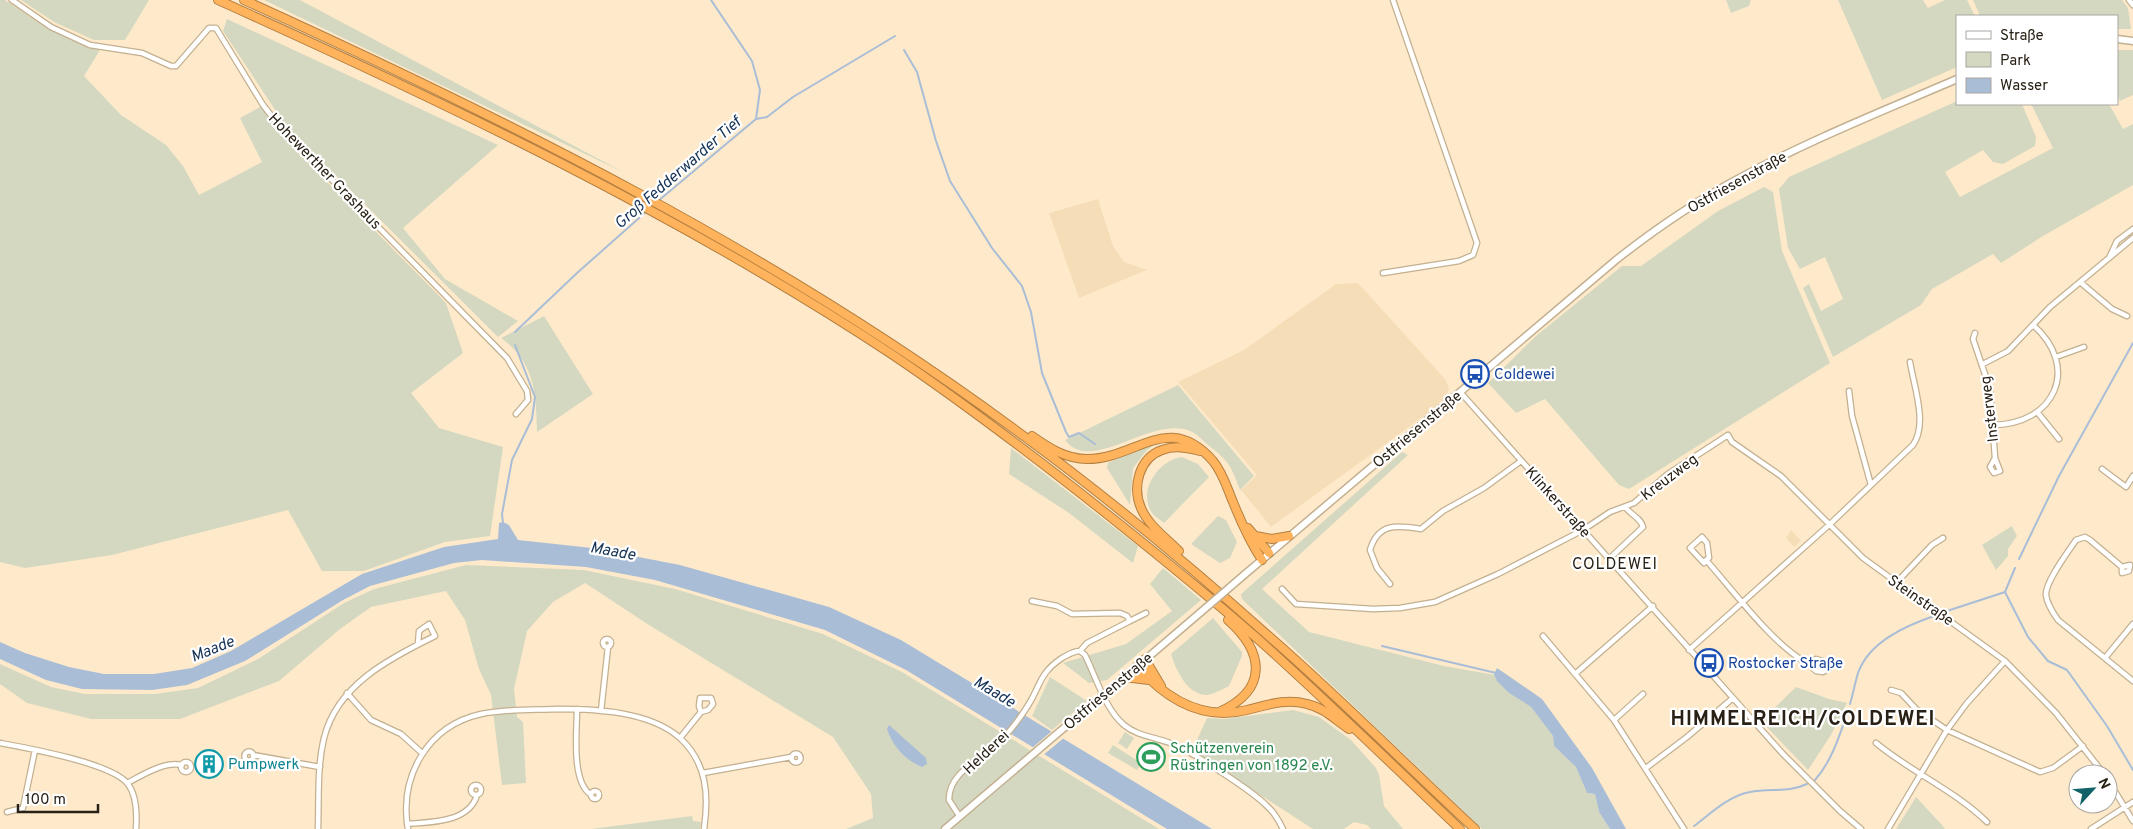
<svg xmlns="http://www.w3.org/2000/svg" width="2133" height="829" font-family="Overpass,sans-serif">
  <style>
    .built { fill: #f5deb7 }
    .green { fill: #d4d8c0 }
    .water { fill: #a9bdd7 }
    .pier { fill: #feeaca }
    .lines { fill: none; stroke-linecap: round; stroke-linejoin: round }
    .stream { stroke: #a9bdd7; stroke-width: 2 }
    .street-casing { stroke: #c3b091; stroke-width: 7 }
    .secondary-casing { stroke: #c3b091; stroke-width: 9 }
    .highway-casing { stroke: #b48043; stroke-width: 10 }
    .street { stroke: #fff; stroke-width: 4.5 }
    .secondary { stroke: #fff; stroke-width: 6 }
    .highway { stroke: #ffb35c; stroke-width: 8 }
    .secondary-bridge-casing { stroke: #c3b091; stroke-width: 9; stroke-linecap: butt }
    .secondary-bridge { stroke: #fff; stroke-width: 6 }
    .labels { text-anchor: middle; stroke-width: 4.5; stroke-linejoin: round; paint-order: stroke }
    .street-label { font-size: 15px; fill: #292115; stroke: #fff }
    .transit-label { font-size: 15px; fill: #164399; stroke: #fff; text-anchor: start }
    .leisure-label { font-size: 15px; fill: #27864d; stroke: #fff; text-anchor: start }
    .culture-label { font-size: 15px; fill: #0d838f; stroke: #fff; text-anchor: start }
    .water-label { font-size: 16px; font-style: italic; fill: #163356; stroke: #fff }
    .neighbourhood-label { font-size: 16px; letter-spacing: 1px; fill: #292115; stroke: #fff }
    .district-label { font-size: 20px; font-weight: bold; letter-spacing: 1px; fill: #292115; stroke: #fff }
  </style>
  <rect width="100%" height="100%" fill="#feeaca"/>
  <path class="built" d="M1098,199L1113,246L1124,262L1147,270L1079,298L1049,213Z
    M1358,283L1445,379L1449,388L1447,395L1442,403L1271,527L1241,490L1257,475L1178,382L1244,350L1336,284Z
    M1791,530L1801,541L1794,547L1786,538Z"/>
  <path class="green" d="M0,0H5L49,30L100,50L84,76L121,115L166,145L183,166L199,195L262,162L240,118L262,106L282,136L446,303L463,353L411,393L439,428L503,447L490,536L445,542L364,571H322L288,510L112,555L25,568L0,562Z
    M21,0H149L125,40H94L54,22Z
    M264,0H300L625,173Z
    M1726,0H1751L1749,6L1731,13Z
    M1838,0H1923L1928,8L1945,0H1967L1975,16H1957V67L1882,100Z
    M1973,0H2122L2128,8L2131,29H2117V16H1980Z
    M227,19L498,145L403,228L445,279L518,321L498,337L285,125L223,31Z
    M2117,50H2133V95L2120,101L2117,95Z
    M1957,101V104H2022L2036,137L2035,146L2003,164L1993,162L1983,150L1945,172L1960,197L2053,148L2031,104H2109L2123,129L2133,124V185L2043,236L2001,263L1993,254L1932,289L1921,305L1833,357L1803,288L1809,284L1821,311L1843,299L1825,257L1800,269L1788,248L1779,189L1789,177Z
    M1764,187L1773,192L1782,251L1830,363L1629,489L1619,485L1545,399L1516,413L1488,383L1536,336L1622,266H1641L1718,211Z
    M544,316L593,394L537,432C536,393 535,363 501,338Z
    M1178,385L1254,476L1240,490C1230,463 1229,462 1207,444C1202,440 1197,434 1192,432C1153,413 1092,476 1065,440Z
    M1152,443L1153,446L1147,450L1133,468L1130,505L1107,468L1108,463Z
    M1011,448L1138,546L1133,563L1069,513L1009,474Z
    M1402,452L1408,455L1262,589L1309,632L1444,666L1495,675L1509,693L1531,707L1553,736L1554,746L1576,767L1587,793L1595,794L1599,812L1610,829H1482L1242,599L1241,594Z
    M1182,457L1198,464L1209,477L1164,523C1161,520 1155,517 1152,513C1137,490 1159,460 1182,457Z
    M1218,516L1226,520L1237,542L1230,558L1220,563L1191,544Z
    M2012,526L2017,536L2008,549V556L1996,570L1982,545Z
    M466,565L584,570L675,589L823,634L902,672L1159,829H846L873,818L871,794L833,737L649,625L585,583L553,602L527,631L514,689L517,717L523,722L526,783L502,785L491,695L479,669L465,620L446,591L371,607L340,629L279,681L180,719H91L27,703L0,684V664L51,687L85,694H155L198,688L258,659L344,603L374,589Z
    M1163,568L1201,600L1107,680L1089,683L1063,663L1126,644L1172,611L1150,584Z
    M1213,618L1242,652V656L1229,686C1223,689 1214,694 1207,695C1187,695 1176,670 1171,654Z
    M1050,677L1087,701L1052,730L1032,716Z
    M1796,687L1829,699L1847,703L1831,735L1808,770L1761,721Z
    M1293,710L1319,717L1351,740L1376,768L1379,775L1384,806L1403,829H1371L1367,825L1354,822L1344,829H1313L1192,751L1207,718L1224,719Z
    M1125,732L1134,738L1127,749L1118,743Z
    M1113,745L1141,763L1137,770L1108,753Z
    M1916,797L1942,825L1945,829H1896Z
    M692,816L693,821L701,822L700,829H591Z"/>
  <path class="water" d="M503,522L509,525L518,540L592,548L680,565L829,607L901,640L1212,829H1167L906,670L825,630L655,580L586,567L482,560L454,563L370,586L343,600L245,661L187,685L152,690L82,689L46,680L0,659V642L25,653L69,667L104,674H154L192,668L231,651L362,574L444,547L498,539L499,523Z
    M1497,668L1542,699L1592,768L1626,829H1610L1599,812L1595,794L1587,793L1576,767L1554,746L1553,736L1531,707L1509,693L1497,681L1494,674Z
    M889,725L926,758L927,764L922,767C905,760 893,747 887,729Z"/>
  <path class="pier" d="M1053,730L1065,737L1042,756L1031,749Z"/>
  <g class="lines">
    <path class="stream" d="M904,50L917,72L936,141L950,181L992,248L1022,286L1031,312L1042,373L1066,432L1069,437L1079,433L1095,444
      M756,119L767,117L793,97L895,36
      M658,201L756,119L760,90L752,61L711,0
      M515,332L577,273L647,211
      M503,523L502,514L512,460L532,419L535,397L515,345
      M2019,559L2059,476L2133,343
      M2005,592L2028,637L2048,661L2067,670L2107,726L2133,770
      M1947,611L2005,592L2015,568
      M1382,646L1496,673
      M1850,704C1853,694 1855,683 1858,673C1869,642 1905,626 1934,616
      M1815,780C1832,761 1840,734 1848,711
      M1694,826C1710,814 1730,795 1750,792C1770,788 1788,793 1807,784"/>
    <defs>
      <path id="street" d="M12,0L51,27L90,45L142,53L171,66H176L209,28H216L263,105L281,128L507,358L527,391L528,400L516,414
        M2129,0L2133,5
        M2110,256L2117,241L2133,229
        M1383,273L1459,261L1473,255L1477,243L1393,0
        M2080,282L2112,309L2127,316
        M1975,333L1973,339L1990,389L1995,458L2000,471L1994,473L1990,467L1995,458
        M2056,357L2084,347
        M1983,364L2008,351L2050,307L2133,238
        M1849,391L1852,416L1871,485
        M1461,393L1783,754L1840,811L1861,829
        M2038,413L2059,439
        M1992,425C2055,425 2081,367 2033,325
        M2102,469L2126,487L2133,476
        M1609,559L1643,527C1641,518 1631,515 1625,507
        M1706,560L1709,558L1707,543L1702,537L1690,548L1704,563L1706,560C1733,590 1773,645 1807,663
        M2122,567L2130,565L2129,571L2122,573V567L2090,540L2085,537L2076,540C2068,552 2045,582 2046,595C2047,604 2053,613 2058,620L2133,681
        M1896,583L1932,545L1943,538
        M1390,584L1377,568L1370,550C1378,523 1396,525 1421,529L1443,511L1484,488L1521,461
        M1282,589L1296,604L1373,609L1400,608L1435,602L1498,574L1583,530L1610,512L1634,503L1668,474L1728,435L1732,442L1781,476L1863,558L2005,661L2056,713L2104,774
        M1130,621L1146,613
        M1543,636L1614,720L1684,829
        M603 643a4 4 0 1 1 8 0a4 4 0 1 1-8 0Z
        M1689,650L1829,525L1913,445C1928,424 1914,387 1910,362
        M1080,651L1085,655C1096,677 1105,709 1124,725C1137,736 1155,737 1170,743C1190,750 1254,792 1268,807C1275,813 1279,821 1283,829
        M2105,658L2133,624
        M1816,659L1826,662L1829,668L1823,672L1816,671L1807,663Z
        M1575,674L1653,606
        M1891,690L1901,693L1916,709L1947,730L2040,772L2053,768L2083,746
        M347,693L371,720L401,734L422,753
        M577,709C577,730 571,780 590,794
        M601,711L608,647
        M1614,720L1643,694
        M680,738L701,712L708,710L713,704L711,698H700L699,706L701,712
        M0,743C27,748 112,763 128,784C137,796 137,815 136,829
        M1876,743C1911,772 1954,790 1987,822
        M244.5 756a4.5 4.5 0 1 1 9 0a4.5 4.5 0 1 1-9 0Z
        M791.5 758a4.5 4.5 0 1 1 9 0a4.5 4.5 0 1 1-9 0Z
        M253,755L320,767
        M181 767a5 5 0 1 1 10 0a5 5 0 1 1-10 0Z
        M1646,768L1687,737L1733,698
        M703,773L791,757
        M2108,780L2133,821
        M127,783C143,775 164,761 182,765
        M471 790a5 5 0 1 1 10 0a5 5 0 1 1-10 0Z
        M591 795a4 4 0 1 1 8 0a4 4 0 1 1-8 0Z
        M7,812L23,808L35,750
        M960,817L949,800C948,770 988,757 1003,738C1012,729 1020,718 1027,707C1041,686 1038,674 1062,658C1068,655 1073,651 1080,651L1087,643L1130,621L1127,616L1120,613L1072,614L1057,606L1032,601
        M407,824C430,822 469,823 477,795
        M318,829C319,799 317,767 324,738C337,685 390,658 435,636L429,624L419,631L418,644
        M408,829C399,777 427,726 481,714C506,709 532,710 557,709C596,709 649,711 680,738C707,763 709,795 704,829
        M1888,829L1947,730L1967,703L2005,661
        M2091,829L2133,802"/>
      <path id="secondary" d="M2117,39L2133,41
        M1244,575L1616,260C1654,230 1693,203 1736,180C1807,141 1883,111 1957,79
        M1112,688L1201,612
        M945,829L1085,710"/>
      <path id="highway" d="M218,0C449,104 681,215 893,355C970,407 1044,464 1117,522C1168,563 1219,604 1268,648C1333,707 1396,768 1460,829
        M244,0C511,121 773,252 1010,426C1101,492 1188,564 1272,639C1342,700 1407,766 1475,829
        M1032,436C1049,448 1066,459 1087,459C1137,459 1168,410 1213,461C1223,473 1227,488 1233,502C1241,522 1250,542 1262,560
        M1248,528L1269,553
        M1256,536L1272,539L1289,536
        M1179,551C1166,538 1148,525 1141,508C1132,487 1139,458 1162,450C1175,445 1188,448 1200,451
        M1145,659L1161,686
        M1137,666C1166,699 1203,721 1247,710C1267,705 1286,698 1307,704C1325,708 1335,720 1349,729
        M1124,677L1149,680
        M1219,712C1268,690 1265,653 1228,620"/>
    </defs>
    <use href="#street" class="street-casing"/>
    <use href="#secondary" class="secondary-casing"/>
    <use href="#highway" class="highway-casing"/>
    <use href="#street" class="street"/>
    <use href="#secondary" class="secondary"/>
    <use href="#highway" class="highway"/>
    <defs>
      <path id="secondary-bridge" d="M1201,612L1244,575
        M1085,710L1112,688"/>
    </defs>
    <use href="#secondary-bridge" class="secondary-bridge-casing"/>
    <use href="#secondary-bridge" class="secondary-bridge"/>
  </g>
  <defs>
    <symbol id="bus-ring" viewBox="-11 -11 22 22"><circle r="9.5" fill="#fff" stroke="#1a4fb4" stroke-width="1.5"/><path d="M-5-6H5V4H4V6H2V4H-2V6H-4V4H-5ZM-3.5-4V0h7V-4ZM-3.5 1.2v1.5H-2V1.2ZM2 1.2v1.5H3.5V1.2Z" fill="#1a4fb4"/></symbol>
    <symbol id="stadium-ring" viewBox="-11 -11 22 22"><circle r="9.5" fill="#fff" stroke="#2e9e5b" stroke-width="1.5"/><path d="M0-5a6.5 5 0 1 0 0 10a6.5 5 0 1 0 0-10ZM-3.5-1.8h7v3.6h-7Z" fill="#2e9e5b"/></symbol>
    <symbol id="building-ring" viewBox="-11 -11 22 22"><circle r="9.5" fill="#fff" stroke="#0f9aa8" stroke-width="1.5"/><path d="M-4-6H4V6H1V3H-1V6H-4ZM-2.5-4.3h1.7v1.8h-1.7ZM.8-4.3h1.7v1.8H.8ZM-2.5-1h1.7V.8h-1.7ZM.8-1h1.7V.8H.8Z" fill="#0f9aa8"/></symbol>
  </defs>
  <g fill-rule="evenodd">
    <use href="#bus-ring" x="1459" y="358" width="32" height="32"/>
    <use href="#bus-ring" x="1693" y="647" width="32" height="32"/>
    <use href="#stadium-ring" x="1135" y="741" width="32" height="32"/>
    <use href="#building-ring" x="193" y="748" width="32" height="32"/>
  </g>
  <g class="labels">
    <g class="street-label">
      <text transform="translate(325 171) rotate(46)" y="5">Hohewerther Grashaus</text>
      <text transform="translate(1737 182) rotate(-29)" y="5">Ostfriesenstraße</text>
      <text transform="translate(1989 409) rotate(-97)" y="5">Insterweg</text>
      <text transform="translate(1417 429) rotate(-40)" y="5">Ostfriesenstraße</text>
      <text transform="translate(1669 477) rotate(-37)" y="5">Kreuzweg</text>
      <text transform="translate(1558 502) rotate(48)" y="5">Klinkerstraße</text>
      <text transform="translate(1921 600) rotate(35)" y="5">Steinstraße</text>
      <text transform="translate(1108 691) rotate(-40)" y="5">Ostfriesenstraße</text>
      <text transform="translate(986 752) rotate(-43)" y="5">Helderei</text>
    </g>
    <g class="transit-label">
      <text x="1494" y="379">Coldewei</text>
      <text x="1728" y="668">Rostocker Straße</text>
    </g>
    <g class="leisure-label">
      <text x="1170" y="753">Schützenverein<tspan x="1170" dy="17">Rüstringen von 1892 e.V.</tspan></text>
    </g>
    <g class="culture-label">
      <text x="228" y="769">Pumpwerk</text>
    </g>
    <g class="water-label">
      <text transform="translate(677 172) rotate(-41)" y="6">Groß Fedderwarder Tief</text>
      <text transform="translate(613 550) rotate(10)" y="6">Maade</text>
      <text transform="translate(212 648) rotate(-22)" y="6">Maade</text>
      <text transform="translate(995 691) rotate(31)" y="6">Maade</text>
    </g>
    <g class="neighbourhood-label">
      <text x="1615" y="569">COLDEWEI</text>
    </g>
    <g class="district-label">
      <text x="1803" y="725">HIMMELREICH/COLDEWEI</text>
    </g>
  </g>
  <rect x="1956" y="15" width="162" height="90" fill="#ffffff" stroke="#a9a6a1"/>
  <rect x="1966" y="31" width="25" height="8" fill="#ffffff" stroke="#a9a6a1"/>
  <text x="2000" y="40" font-size="15" fill="#292115">Straße</text>
  <rect x="1966" y="52" width="25" height="15" fill="#d4d8c0" stroke="#a9a6a1"/>
  <text x="2000" y="65" font-size="15" fill="#292115">Park</text>
  <rect x="1966" y="78" width="25" height="15" fill="#a9bdd7" stroke="#a9a6a1"/>
  <text x="2000" y="90" font-size="15" fill="#292115">Wasser</text>
  <g transform="translate(2093 789) rotate(64)"><circle r="24" fill="#ffffff" stroke="#a9a6a1"/>
  <path d="M0-4L9 19L0 12L-9 19Z" fill="#116168"/>
  <text y="-8" font-size="14" font-weight="bold" text-anchor="middle" fill="#292115">N</text>
  </g>
  <path d="M18 804v8h80v-8" fill="none" stroke="#292115" stroke-width="2.5"/>
  <text x="25" y="804" font-size="15" fill="#292115" stroke="#ffffff" stroke-width="4" paint-order="stroke">100 m</text>
</svg>
